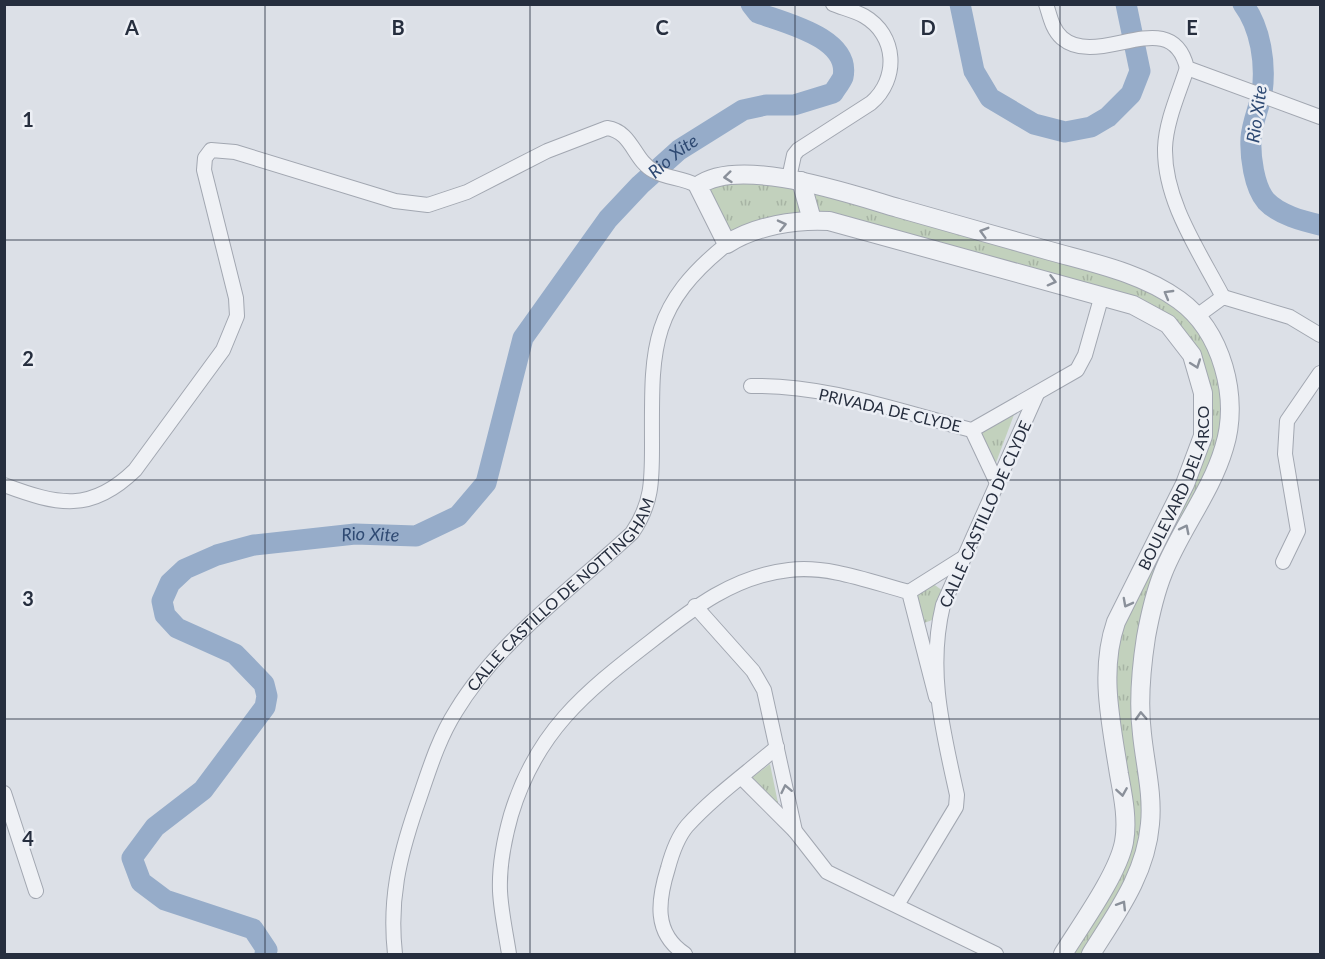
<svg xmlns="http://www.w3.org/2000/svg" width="1325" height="959" font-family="Lato,sans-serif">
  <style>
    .grass { fill: url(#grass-tufts) }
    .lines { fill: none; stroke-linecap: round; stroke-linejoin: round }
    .river { stroke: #96acc9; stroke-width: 21 }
    .minor-casing { stroke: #a2a7b1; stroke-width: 16 }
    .tertiary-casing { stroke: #a2a7b1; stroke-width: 20 }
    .minor { stroke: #eff1f5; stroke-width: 14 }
    .tertiary { stroke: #eff1f5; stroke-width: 18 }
    .oneway { stroke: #8a909a }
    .grid { fill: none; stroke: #262e3e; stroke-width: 1.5; stroke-opacity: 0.55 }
    .labels { text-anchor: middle; stroke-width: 5; stroke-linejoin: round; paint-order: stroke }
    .street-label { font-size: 16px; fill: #262e3e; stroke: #eceff5 }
    .water-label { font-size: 18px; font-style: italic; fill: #2f4a73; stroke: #eceff5 }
    .grid-label { font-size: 20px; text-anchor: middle; font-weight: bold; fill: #262e3e; stroke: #eceff5; stroke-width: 5; stroke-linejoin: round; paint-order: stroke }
  </style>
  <defs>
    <pattern id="grass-tufts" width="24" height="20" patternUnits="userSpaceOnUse" patternTransform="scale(1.5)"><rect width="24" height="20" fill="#c2d1bd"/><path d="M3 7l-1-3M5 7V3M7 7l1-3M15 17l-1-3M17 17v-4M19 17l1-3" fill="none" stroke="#a7b4a4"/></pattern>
  </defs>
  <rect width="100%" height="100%" fill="#dce0e7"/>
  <path class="grass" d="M763,176L1136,277L1210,334L1230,425L1164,571L1146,640L1150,825L1091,954H1063L1124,842L1106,663L1196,457L1203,393L1168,324L829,221L735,239L701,184Z
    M1015,412L994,468L979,432Z
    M932,583L943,591L935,619L924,623L919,622L913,596Z
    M770,764L779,808L750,779Z"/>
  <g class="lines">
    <g class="river">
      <path d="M960,4L974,71L990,98L1034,124L1065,132L1091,127L1108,117L1131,94L1140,71L1126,4"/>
      <path d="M1243,4C1261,28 1266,64 1262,93C1259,108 1252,123 1251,138C1250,156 1254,187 1266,201C1279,215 1303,221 1320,225"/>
      <path id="s1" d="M265,954L267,950L253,929L165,900L141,882L132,858L155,827L203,790L265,707L267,696L264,684L235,654L177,628L165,615L162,601L170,583L185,569L217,555L254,545L355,534L416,536L458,516L486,483L523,338L608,219L640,185L679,150L743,110L766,105H794L833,93C836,88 841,82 843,77C851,38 785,23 758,13L751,4"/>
    </g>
    <defs>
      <g id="minor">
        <path d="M1046,4C1050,16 1052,29 1062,38C1099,70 1171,2 1187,68L1320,117"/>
        <path d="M1187,68C1179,93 1166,121 1165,148C1164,201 1199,251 1223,297"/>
        <path d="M789,178L794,155L798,150L871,103C899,79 897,35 864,16C855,11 843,8 833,4"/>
        <path d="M1197,316L1223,297L1290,317L1320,335"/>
        <path d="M751,386C825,384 901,412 972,430L1077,370L1085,355L1102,295"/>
        <path d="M972,430L997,483"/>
        <path d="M4,485C58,505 91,513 135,470L223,350L237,316L236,298L204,170L205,158L211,150L235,152L395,201L428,205L467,192L547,151L607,128C633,132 633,160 654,171C668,179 682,177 698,186"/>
        <path d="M1283,562L1298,531L1285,454L1287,421L1320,373"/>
        <path d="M909,592L963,558"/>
        <path d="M695,606L753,671L764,690L795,831L827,872L996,954"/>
        <path d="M742,778L795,831"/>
        <path d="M4,793L36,891"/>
        <path d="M897,905L956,807L957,795C943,731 927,671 943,605L1037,394"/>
        <path id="s2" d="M395,954C389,900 399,858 416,808C428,774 437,741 456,711C499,640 572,589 632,533C652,504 652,481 652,447C652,352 647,308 727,244"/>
        <path d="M509,954C506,934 501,912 500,891C499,866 504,840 511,815C536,732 584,693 650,642C693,608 734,576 789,570C829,565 871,582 909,592L936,697"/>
        <path d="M685,954C653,933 658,900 668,868C672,853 677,838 687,826C713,797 747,773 777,747"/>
      </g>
      <g id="tertiary">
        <path d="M801,181L812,220"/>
        <path id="s3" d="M1063,954C1081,925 1118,874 1124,842C1128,820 1123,796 1119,774C1111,723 1099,671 1116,622L1185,484L1203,436V393L1192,355L1168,324L1133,305L829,221C796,219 755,226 727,244L698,186C739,155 853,195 898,208C949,222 999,237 1050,251C1093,263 1142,273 1179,300C1222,331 1240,398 1224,448C1211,492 1180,530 1163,573C1155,593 1150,615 1146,637C1141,669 1138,702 1142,734C1145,764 1153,794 1150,824C1146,874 1116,914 1091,954"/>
      </g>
    </defs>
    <use href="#minor" class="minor-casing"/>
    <use href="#tertiary" class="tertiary-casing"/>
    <use href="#minor" class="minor"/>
    <use href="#tertiary" class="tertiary"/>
  </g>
  <defs><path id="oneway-chevron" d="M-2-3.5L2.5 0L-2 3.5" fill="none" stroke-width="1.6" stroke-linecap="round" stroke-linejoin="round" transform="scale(1.5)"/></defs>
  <g class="oneway">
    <use href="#oneway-chevron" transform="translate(728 177) rotate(174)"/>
    <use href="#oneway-chevron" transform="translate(782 225) rotate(-13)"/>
    <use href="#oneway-chevron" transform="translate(984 232) rotate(-164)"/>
    <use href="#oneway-chevron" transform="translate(1052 281) rotate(15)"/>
    <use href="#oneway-chevron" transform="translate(1168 294) rotate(-150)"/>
    <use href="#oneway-chevron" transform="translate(1196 364) rotate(70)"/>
    <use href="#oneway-chevron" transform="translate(1185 529) rotate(-63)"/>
    <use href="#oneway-chevron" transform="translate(1127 603) rotate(118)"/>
    <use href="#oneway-chevron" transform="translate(1141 716) rotate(-93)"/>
    <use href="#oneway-chevron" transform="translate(786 789) rotate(-102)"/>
    <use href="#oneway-chevron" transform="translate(1122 792) rotate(81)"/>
    <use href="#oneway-chevron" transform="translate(1122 905) rotate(-58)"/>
  </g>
  <path class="grid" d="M265,4V954M530,4V954M795,4V954M1060,4V954M4,240H1320M4,480H1320M4,719H1320"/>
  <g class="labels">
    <g class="street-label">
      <text transform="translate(890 410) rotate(13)" y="6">PRIVADA DE CLYDE</text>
      <text dy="6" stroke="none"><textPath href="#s3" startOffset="498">BOULEVARD DEL ARCO</textPath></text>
      <text transform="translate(985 514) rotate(-66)" y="6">CALLE CASTILLO DE CLYDE</text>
      <text dy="6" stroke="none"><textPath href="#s2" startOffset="412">CALLE CASTILLO DE NOTTINGHAM</textPath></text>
    </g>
    <g class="water-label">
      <text transform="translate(1257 114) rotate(-82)" y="6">Rio Xite</text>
      <text dy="6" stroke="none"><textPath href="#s1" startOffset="1294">Rio Xite</textPath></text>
      <text dy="6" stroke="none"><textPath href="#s1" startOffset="772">Rio Xite</textPath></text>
    </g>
  </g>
  <g class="grid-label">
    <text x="132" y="35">A</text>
    <text x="398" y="35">B</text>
    <text x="662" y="35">C</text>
    <text x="928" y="35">D</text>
    <text x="1192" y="35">E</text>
    <text x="28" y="127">1</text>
    <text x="28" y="366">2</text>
    <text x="28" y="606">3</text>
    <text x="28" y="846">4</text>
  </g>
  <rect width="1325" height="959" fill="none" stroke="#262e3e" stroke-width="12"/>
</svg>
